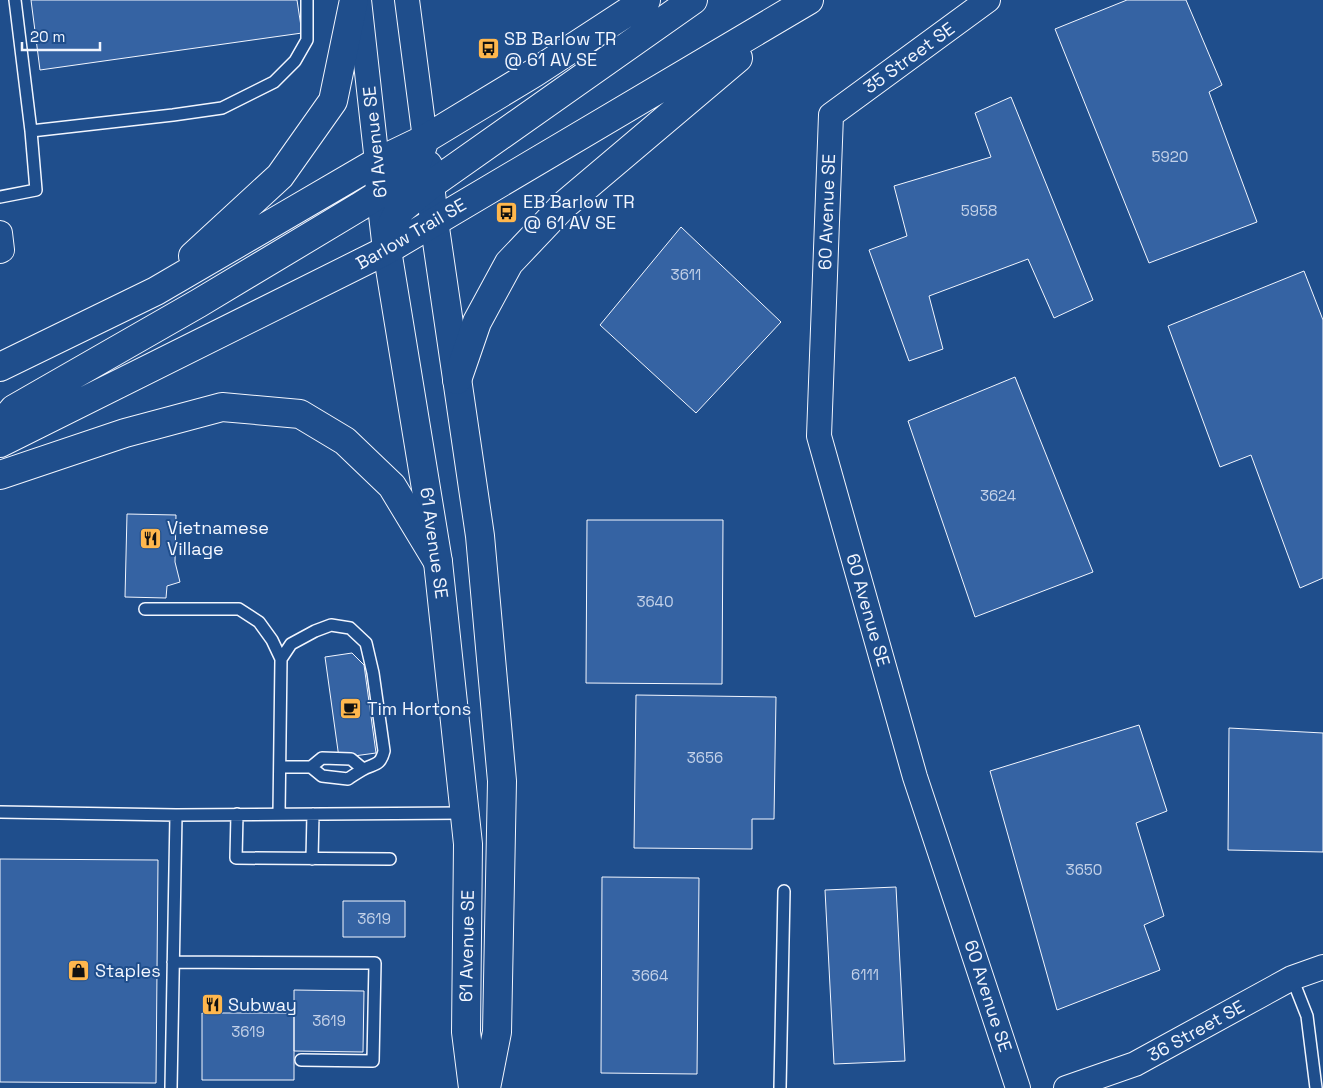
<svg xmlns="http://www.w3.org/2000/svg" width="1323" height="1088" font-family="'Space Grotesk',sans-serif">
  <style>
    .building { fill: #3563a3; stroke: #f2f6ff }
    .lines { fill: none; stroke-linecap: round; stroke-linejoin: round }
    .lane-casing { stroke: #f2f6ff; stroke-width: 14 }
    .street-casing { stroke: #f2f6ff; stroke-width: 26 }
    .secondary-casing { stroke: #f2f6ff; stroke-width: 30 }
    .primary-casing { stroke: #f2f6ff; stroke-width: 30 }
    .lane { stroke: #1f4e8c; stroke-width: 11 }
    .street { stroke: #1f4e8c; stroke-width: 24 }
    .secondary { stroke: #1f4e8c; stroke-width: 28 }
    .primary { stroke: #1f4e8c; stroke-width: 28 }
    .labels { text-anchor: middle; stroke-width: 4; stroke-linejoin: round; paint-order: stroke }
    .number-label { font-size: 15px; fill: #c3d1e8 }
    .poi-label { font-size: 18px; fill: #f2f6ff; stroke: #1f4e8c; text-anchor: start }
    .street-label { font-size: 18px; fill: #f2f6ff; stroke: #1f4e8c }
  </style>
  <rect width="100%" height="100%" fill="#1f4e8c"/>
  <path class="building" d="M31,0H297L302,33L40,70Z
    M1127,0H1186L1222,85L1209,92L1257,222L1149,263L1055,29Z
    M1011,97L1093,300L1054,318L1028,259L929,296L943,349L909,361L869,250L907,236L894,186L991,157L975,113Z
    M681,227L781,322L696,413L600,325Z
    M1304,271L1323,320V578L1300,588L1251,455L1220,467L1168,326Z
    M1015,377L1093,572L975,617L908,421Z
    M127,514L176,515L175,562L180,582L167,586L166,598L125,597Z
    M587,520H723L722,684L586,683Z
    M352,653L364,665L376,753L339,758L325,657Z
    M636,695L776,697L774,819H752V849L634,848Z
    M1139,725L1167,811L1136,823L1164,916L1144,925L1160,970L1057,1010L990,771Z
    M1229,728L1323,733V852L1228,850Z
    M0,859L158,860L156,1083L0,1082Z
    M602,877L699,878L697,1074L601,1073Z
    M896,887L905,1061L834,1064L825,890Z
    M343,901H405V937H343Z
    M294,990L364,991L363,1052L294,1051Z
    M202,1013H294V1080H202Z"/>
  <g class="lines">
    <defs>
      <path id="lane" d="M31,131L173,115L222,108L274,82L295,61L307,40V0
        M0,197L36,190L31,131L15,0
        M145,609H239L259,622L272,640L281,659L279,814
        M280,767H311L322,776L348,779C352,776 357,773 362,770C374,763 380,767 384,751L373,673L366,643L350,628L331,625L315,631L291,644L281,659
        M311,767L322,758L351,759L363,769
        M0,812L176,815
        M237,814L236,858L390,859
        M312,859L313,814
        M173,962L375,963L373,1061L301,1060
        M1292,978L1307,1016L1316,1088
        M171,1088L176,815L464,813
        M780,1088L784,891"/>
      <path id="street" d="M359,0L377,162
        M407,0L425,139
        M988,0L831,115L819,436L915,777L1018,1088
        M0,233L2,250L0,251
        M1066,1088L1135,1064L1292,978L1323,967"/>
      <path id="secondary" d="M377,162L387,250L438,562L468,844L466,1032L473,1088
        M428,165L434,221L480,536L502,781L497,1032L486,1088"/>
      <path id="primary" d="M387,250L390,228L398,212L429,186L693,0
        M193,256L280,176L333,101L354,0
        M0,367L156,291L377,162L425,139L534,73L646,0
        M457,380L477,322L509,263L563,206L738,58
        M0,425L14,409L199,303L359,207L414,172L425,139
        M0,443L387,250L809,0
        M0,475L125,433L222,407L300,414L345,441L392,486L438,562"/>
    </defs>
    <use href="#lane" class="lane-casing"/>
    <use href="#street" class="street-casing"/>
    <use href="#secondary" class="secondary-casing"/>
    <use href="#primary" class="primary-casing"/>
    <use href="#lane" class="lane"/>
    <use href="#street" class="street"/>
    <use href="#secondary" class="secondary"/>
    <use href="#primary" class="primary"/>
  </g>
  <defs>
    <symbol id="bus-square" viewBox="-11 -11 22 22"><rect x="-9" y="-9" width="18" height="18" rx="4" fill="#ffb74d" stroke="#1f4e8c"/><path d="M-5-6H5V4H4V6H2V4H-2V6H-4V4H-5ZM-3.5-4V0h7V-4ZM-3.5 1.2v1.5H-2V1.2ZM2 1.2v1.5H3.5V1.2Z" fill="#111"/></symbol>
    <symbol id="restaurant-square" viewBox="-11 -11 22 22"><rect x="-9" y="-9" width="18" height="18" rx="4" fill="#ffb74d" stroke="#1f4e8c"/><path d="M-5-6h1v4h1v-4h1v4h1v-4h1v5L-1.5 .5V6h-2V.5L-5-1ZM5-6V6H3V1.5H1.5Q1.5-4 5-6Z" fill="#111"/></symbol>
    <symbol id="cafe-square" viewBox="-11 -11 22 22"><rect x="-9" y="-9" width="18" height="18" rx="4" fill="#ffb74d" stroke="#1f4e8c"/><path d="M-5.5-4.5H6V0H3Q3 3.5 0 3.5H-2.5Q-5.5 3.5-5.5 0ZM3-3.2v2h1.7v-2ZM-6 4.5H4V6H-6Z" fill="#111"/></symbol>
    <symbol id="shop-square" viewBox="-11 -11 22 22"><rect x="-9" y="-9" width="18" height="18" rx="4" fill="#ffb74d" stroke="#1f4e8c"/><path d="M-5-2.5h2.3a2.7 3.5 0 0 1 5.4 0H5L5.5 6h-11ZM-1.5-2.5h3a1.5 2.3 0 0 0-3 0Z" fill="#111"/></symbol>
  </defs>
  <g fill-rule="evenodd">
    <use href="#bus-square" x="476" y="36" width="25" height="25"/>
    <use href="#bus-square" x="494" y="200" width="25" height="25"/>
    <use href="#restaurant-square" x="138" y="526" width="25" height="25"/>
    <use href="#cafe-square" x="338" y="696" width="25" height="25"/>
    <use href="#shop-square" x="66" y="958" width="25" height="25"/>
    <use href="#restaurant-square" x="200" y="992" width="25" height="25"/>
  </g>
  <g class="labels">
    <g class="number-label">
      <text x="1170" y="162">5920</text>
      <text x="979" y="216">5958</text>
      <text x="686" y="280">3611</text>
      <text x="998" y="501">3624</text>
      <text x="655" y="607">3640</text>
      <text x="705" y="763">3656</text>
      <text x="1084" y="875">3650</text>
      <text x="374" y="924">3619</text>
      <text x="865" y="980">6111</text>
      <text x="650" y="981">3664</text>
      <text x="329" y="1026">3619</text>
      <text x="248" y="1037">3619</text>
    </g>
    <g class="poi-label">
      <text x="504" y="45">SB Barlow TR<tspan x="504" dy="21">@ 61 AV SE</tspan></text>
      <text x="523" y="208">EB Barlow TR<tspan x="523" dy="21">@ 61 AV SE</tspan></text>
      <text x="167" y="534">Vietnamese<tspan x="167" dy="21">Village</tspan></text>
      <text x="367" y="715">Tim Hortons</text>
      <text x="95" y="977">Staples</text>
      <text x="228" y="1011">Subway</text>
    </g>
    <g class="street-label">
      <text transform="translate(909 58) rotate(-36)" y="6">35 Street SE</text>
      <text transform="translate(375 142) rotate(-96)" y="6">61 Avenue SE</text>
      <text transform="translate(827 212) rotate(-88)" y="6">60 Avenue SE</text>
      <text transform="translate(411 234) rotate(-30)" y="6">Barlow Trail SE</text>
      <text transform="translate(434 543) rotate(82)" y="6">61 Avenue SE</text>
      <text transform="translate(868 610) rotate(74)" y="6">60 Avenue SE</text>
      <text transform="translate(467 946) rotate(-89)" y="6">61 Avenue SE</text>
      <text transform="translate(988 996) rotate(72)" y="6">60 Avenue SE</text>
      <text transform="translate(1196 1031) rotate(-29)" y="6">36 Street SE</text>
    </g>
  </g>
  <path d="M22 42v8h78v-8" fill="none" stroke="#f2f6ff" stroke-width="2.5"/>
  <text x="30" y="42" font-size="15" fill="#f2f6ff" stroke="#1f4e8c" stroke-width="4" paint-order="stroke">20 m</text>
</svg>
